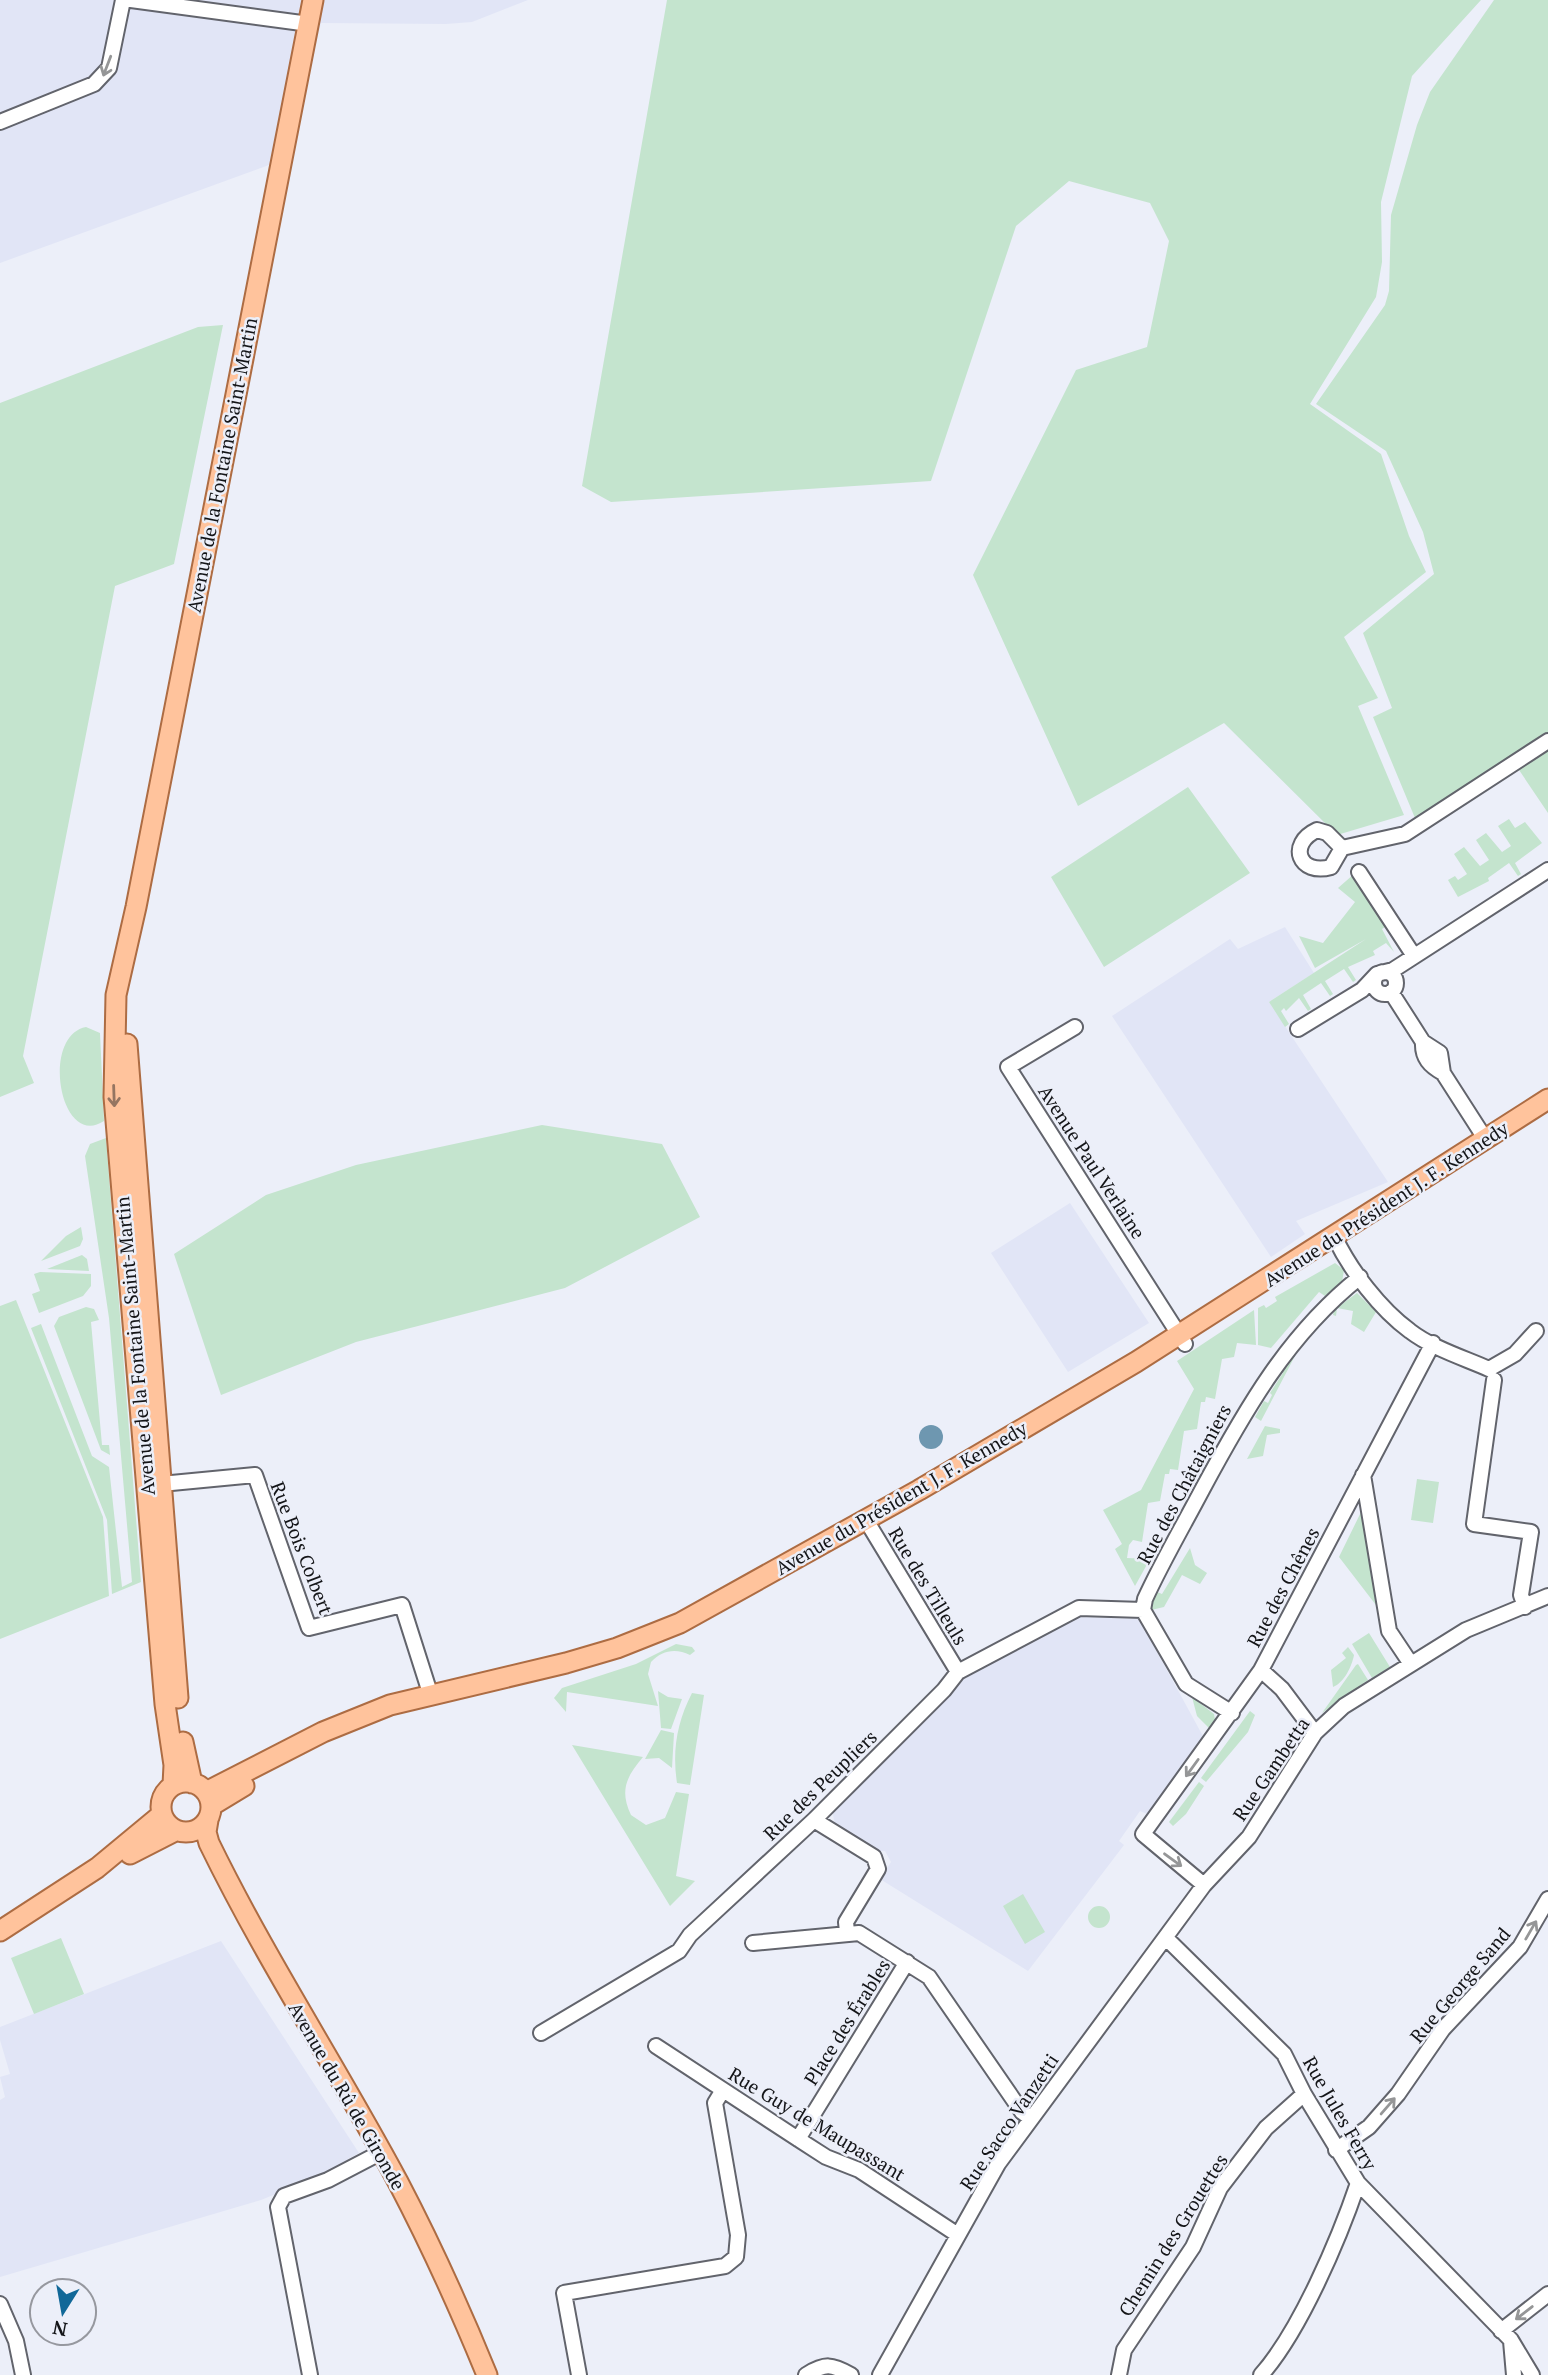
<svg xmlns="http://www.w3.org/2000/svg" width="1548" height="2375" font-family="'PT Serif',serif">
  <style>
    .built { fill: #e1e5f6 }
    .green { fill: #c4e4ce }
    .water { fill: #6e97b0 }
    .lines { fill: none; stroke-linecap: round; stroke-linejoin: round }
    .minor-casing { stroke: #62646c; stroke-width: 18 }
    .major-casing { stroke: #ad6c43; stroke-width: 23 }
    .minor { stroke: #fff; stroke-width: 14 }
    .major { stroke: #ffc39c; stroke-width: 19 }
    .oneway { stroke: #959697 }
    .oneway2 { stroke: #957561 }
    .labels { text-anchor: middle; stroke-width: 5; stroke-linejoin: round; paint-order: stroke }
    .street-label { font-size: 19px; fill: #141518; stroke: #eceff9 }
  </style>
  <rect width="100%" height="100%" fill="#eceff9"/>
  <path class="built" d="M0,0H528L472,22L446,24L321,23L288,158L0,263Z
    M1285,927L1314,973L1269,1002L1388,1182L1296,1221L1305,1234L1271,1257L1112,1016L1230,939L1238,949Z
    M1070,1203L1149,1323L1068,1372L991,1253Z
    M1075,1617L1139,1619L1204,1738L1147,1814L1140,1811L1119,1841L1124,1845L1028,1971L880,1879L891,1862L885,1851H875L835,1825L832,1809L962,1677Z
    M221,1941L359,2153L317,2177L261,2200L0,2277V2100L5,2097L0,2077L10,2074L0,2040V2027Z"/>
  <path class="green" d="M667,0H1481L1412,76L1381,202L1382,262L1376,297L1310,404L1381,454L1409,536L1426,572L1344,637L1378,698L1358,706L1404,815L1337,835L1224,723L1078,806L973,575L1076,370L1147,347L1169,241L1150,203L1069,181L1016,226L931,481L611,502L582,486Z
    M1494,0H1548V733L1415,818L1373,717L1392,708L1363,633L1434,574L1423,532L1386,451L1316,404L1385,305L1389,291L1391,215L1417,125L1430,92Z
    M223,325L174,564L115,586L23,1056L34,1083L0,1097V403L198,327Z
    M1548,747V813L1517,767Z
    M1188,787L1250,873L1104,967L1051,877Z
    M1509,819L1515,828L1525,822L1542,843L1515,863L1521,874L1518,876L1509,863L1488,878L1489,881L1458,897L1448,880L1455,876L1458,880L1467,874L1454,854L1464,847L1480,866L1489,860L1476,840L1486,833L1502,852L1511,846L1498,826Z
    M1354,874L1388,925L1382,929L1394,952L1386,943L1373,951L1375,955L1348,967L1356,980L1353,982L1344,969L1325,981L1333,994L1330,996L1321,983L1303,995L1311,1009L1308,1011L1299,998L1286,1011L1284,1008L1281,1011L1289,1024L1285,1027L1269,1002L1366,939L1315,968L1299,936L1323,943L1355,902L1338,888Z
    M86,1027L100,1033L104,1121C60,1150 40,1036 86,1027Z
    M542,1125L662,1144L700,1217L565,1288L356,1342L221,1395L174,1254L266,1195L356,1165Z
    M106,1138L141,1582L112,1594L107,1520L31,1328L41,1324L92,1456L109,1467L122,1587L132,1582L109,1318L85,1156L90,1144Z
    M81,1227L83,1239L80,1246L41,1261L66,1236Z
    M82,1255L87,1259L89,1271L47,1269Z
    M1335,1263L1344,1270L1342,1282L1325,1296L1319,1292L1271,1348L1258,1345V1308L1264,1305L1266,1308L1277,1301L1275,1297Z
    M40,1272L91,1274V1286L83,1296L39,1313L32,1294L40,1291L34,1274Z
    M1357,1293L1376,1312L1364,1332L1351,1324L1353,1311L1337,1308L1336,1316L1333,1315L1334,1310Z
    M16,1300L103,1517L109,1596L0,1639V1306Z
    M86,1307L94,1309L99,1320L91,1322L102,1445H109L110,1455L101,1450L54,1326L59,1317Z
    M1254,1310L1256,1345L1237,1343L1234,1357L1222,1359L1215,1399L1206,1397L1205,1402H1201L1197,1429L1184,1431L1178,1470L1170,1469L1169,1474H1165L1160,1501L1148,1503L1142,1542L1133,1540L1129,1545L1127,1558L1150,1559L1135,1586L1115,1549L1122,1544L1103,1510L1141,1490L1194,1389L1177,1361Z
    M1297,1350V1352L1261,1421L1255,1417L1264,1401L1268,1403L1272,1395L1270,1393L1283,1373L1277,1368H1282Z
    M1265,1426L1280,1429V1433L1267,1435L1263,1456L1247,1459Z
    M1417,1479L1439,1482L1433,1523L1411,1520Z
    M1364,1506L1379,1609L1339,1557Z
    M1190,1548L1195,1565L1207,1573L1200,1584L1182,1575L1164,1607L1151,1610L1155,1591L1162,1594Z
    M1369,1633L1390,1667L1372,1678L1352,1644Z
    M676,1644L692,1647L695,1651L690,1655C676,1648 662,1650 651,1662L648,1674L658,1706L567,1692L566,1712L554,1698L562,1688L636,1664Z
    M1348,1647L1354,1655C1352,1666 1344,1683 1333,1687L1331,1670L1346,1658L1342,1653Z
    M1358,1664L1368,1680L1322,1713L1356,1665Z
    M658,1691L668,1697L682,1699L671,1729L661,1728Z
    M692,1693L704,1695L690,1785L677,1783C672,1751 677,1722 692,1693Z
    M1192,1697L1214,1714L1215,1720L1210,1729L1197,1716Z
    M1250,1711L1255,1715L1248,1732L1206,1782L1201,1778Z
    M661,1730L674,1733L672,1768L659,1758L645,1759Z
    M572,1745L643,1757C627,1776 619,1790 631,1815L646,1825L665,1818L676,1792L689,1794L676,1876L695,1881L670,1906Z
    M1199,1782L1204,1786L1186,1814L1173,1826L1169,1822Z
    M1023,1894L1045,1932L1025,1944L1003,1906Z
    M1088 1917a11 11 0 1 1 22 0a11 11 0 1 1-22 0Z
    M61,1938L84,1994L34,2014L11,1958Z"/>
  <path class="water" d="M919 1437a12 12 0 1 1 24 0a12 12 0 1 1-24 0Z"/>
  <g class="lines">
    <defs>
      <path id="minor" d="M131,0L309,24
        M0,122L94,84L109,68L123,0
        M1317,830L1327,833L1342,848L1331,867C1299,876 1287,844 1317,830Z
        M1342,848L1405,834L1548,741
        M1359,872L1414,956
        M1374 983a11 11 0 1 1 22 0a11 11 0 1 1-22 0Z
        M1391,992L1423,1042
        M1075,1027L1008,1067L1185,1344
        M1298,1029L1362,990L1377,974L1393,970L1548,870
        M1423,1042L1440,1053L1443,1073C1430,1066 1422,1058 1423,1042Z
        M1443,1073L1486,1140
        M1335,1238C1351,1271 1380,1309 1410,1331C1432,1348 1464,1358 1489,1369L1515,1354L1536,1331
        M1494,1380L1474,1524L1531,1532L1521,1595L1525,1607
        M1363,1475L1389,1631L1411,1664
        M161,1484L255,1475L309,1628L402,1605L430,1693
        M866,1520L958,1672
        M1261,1670L1282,1689L1315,1733
        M1232,1713L1186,1684L1143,1610L1145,1599C1162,1562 1183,1526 1202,1490C1245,1410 1288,1334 1360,1277
        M814,1820L874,1857L878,1869L846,1922L847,1932
        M1204,1885L1143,1834L1261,1670L1433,1343
        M1166,1938L1284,2054L1304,2094L1358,2183L1511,2340L1532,2375
        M753,1943L859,1933L929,1977L1022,2112L1030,2118
        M541,2033L679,1951L690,1935L814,1820L944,1690L958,1672L1079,1608L1143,1610
        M656,2046L798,2139L826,2157L859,2170L958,2235
        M798,2139L907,1962
        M1336,2150L1369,2127L1398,2094L1443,2029L1520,1947L1548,1899
        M0,2304L16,2341L23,2375
        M1501,2331L1548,2294
        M1511,2341L1514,2375
        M310,2375L278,2207L284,2196L328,2180L374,2156
        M579,2375L564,2293L725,2266L736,2257L738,2235L715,2103L723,2090
        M806,2375C825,2363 832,2364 851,2375
        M880,2375L998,2164L1204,1885L1249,1837L1315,1733L1344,1706L1466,1630L1548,1596
        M1119,2375L1124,2350L1193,2247L1220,2188L1266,2128L1304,2094
        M1261,2375C1300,2331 1339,2239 1358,2183"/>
      <path id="major" d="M127,1044L178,1698
        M183,1742L192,1783
        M161 1807a25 25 0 1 1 50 0a25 25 0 1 1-50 0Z
        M173,1785L174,1765L165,1704L114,1097L116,995L136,907L313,0
        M206,1792L323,1732L390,1705L566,1663L617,1648L680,1623L919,1490L1136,1362L1548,1099
        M211,1806L244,1786
        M208,1820L206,1832L209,1843C266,1960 337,2068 398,2182C431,2245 460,2309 487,2375
        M130,1854L175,1831
        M0,1931L97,1868L161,1815"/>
    </defs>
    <use href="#minor" class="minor-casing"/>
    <use href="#major" class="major-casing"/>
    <use href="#minor" class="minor"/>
    <use href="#major" class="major"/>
  </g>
  <defs><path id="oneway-shaft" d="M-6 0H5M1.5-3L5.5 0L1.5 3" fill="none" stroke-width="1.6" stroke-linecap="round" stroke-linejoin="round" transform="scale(1.75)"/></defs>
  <g class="oneway">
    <use href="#oneway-shaft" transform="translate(107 66) rotate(111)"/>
    <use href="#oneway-shaft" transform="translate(1192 1768) rotate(126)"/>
    <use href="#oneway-shaft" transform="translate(1173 1860) rotate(36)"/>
    <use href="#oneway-shaft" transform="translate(1531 1930) rotate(-60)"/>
    <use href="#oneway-shaft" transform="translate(1388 2106) rotate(-49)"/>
    <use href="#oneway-shaft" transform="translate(1524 2313) rotate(142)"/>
  </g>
  <use class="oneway2" href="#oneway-shaft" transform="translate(114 1096) rotate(88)"/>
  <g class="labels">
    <g class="street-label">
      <text transform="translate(222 465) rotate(-79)" y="7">Avenue de la Fontaine Saint-Martin</text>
      <text transform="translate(1092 1162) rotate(57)" y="7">Avenue Paul Verlaine</text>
      <text transform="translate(1386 1204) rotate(-33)" y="7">Avenue du Président J. F. Kennedy</text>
      <text transform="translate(135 1346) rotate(-95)" y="7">Avenue de la Fontaine Saint-Martin</text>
      <text transform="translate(1184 1484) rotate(-62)" y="7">Rue des Châtaigniers</text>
      <text transform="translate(901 1498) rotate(-30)" y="7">Avenue du Président J. F. Kennedy</text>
      <text transform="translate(302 1548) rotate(69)" y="7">Rue Bois Colbert</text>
      <text transform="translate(928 1586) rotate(59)" y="7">Rue des Tilleuls</text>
      <text transform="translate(1283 1587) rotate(-62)" y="7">Rue des Chênes</text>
      <text transform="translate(1271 1769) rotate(-56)" y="7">Rue Gambetta</text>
      <text transform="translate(820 1785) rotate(-44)" y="7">Rue des Peupliers</text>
      <text transform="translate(1460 1985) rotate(-50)" y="7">Rue George Sand</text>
      <text transform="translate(847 2022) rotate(-58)" y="7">Place des Érables</text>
      <text transform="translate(347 2096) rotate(60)" y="7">Avenue du Rû de Gironde</text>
      <text transform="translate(1340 2113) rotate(60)" y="7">Rue Jules Ferry</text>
      <text transform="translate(1009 2122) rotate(-56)" y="7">Rue Sacco Vanzetti</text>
      <text transform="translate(817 2124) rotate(31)" y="7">Rue Guy de Maupassant</text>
      <text transform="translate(1173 2235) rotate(-58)" y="7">Chemin des Grouettes</text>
    </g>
  </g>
  <g transform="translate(63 2312) rotate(191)"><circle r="33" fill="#eceff9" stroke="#96989f" stroke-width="2"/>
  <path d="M0-5L12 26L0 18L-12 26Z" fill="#116898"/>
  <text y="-10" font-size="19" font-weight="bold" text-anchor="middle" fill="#141518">N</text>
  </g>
</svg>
